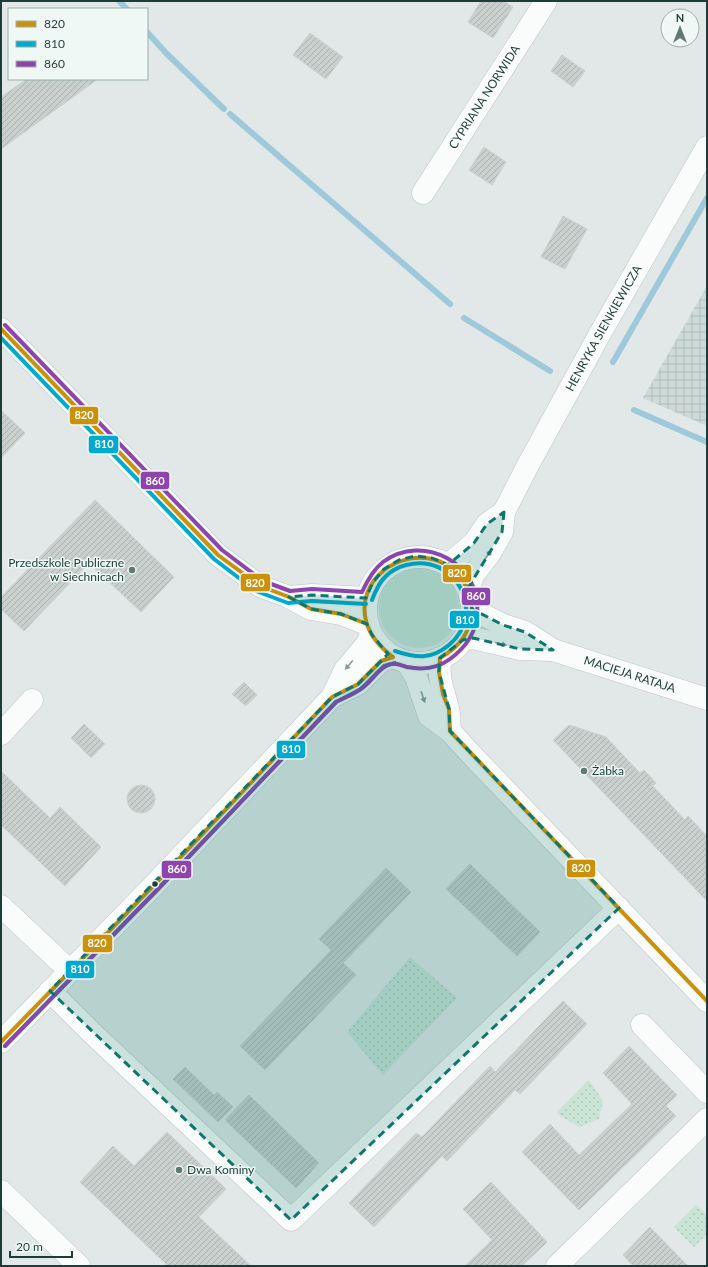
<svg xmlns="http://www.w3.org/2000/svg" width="708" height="1267" font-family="Lato,sans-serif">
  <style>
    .industrial { fill: url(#industrial-grid) }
    .green { fill: #c9e3d5 }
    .park { fill: url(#park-dots) }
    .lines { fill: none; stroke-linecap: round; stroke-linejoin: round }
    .stream { stroke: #9ec9db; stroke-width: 6 }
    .building { fill: url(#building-hatch); stroke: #cad1cf }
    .minor-casing { stroke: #bec5c4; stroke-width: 23 }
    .minor { stroke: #fafcfb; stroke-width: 22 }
    .bus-1-casing { stroke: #eff8f5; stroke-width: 7 }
    .bus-2-casing { stroke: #eff8f5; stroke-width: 7 }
    .bus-3-casing { stroke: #eff8f5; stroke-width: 7 }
    .bus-1 { stroke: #cc910b; stroke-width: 4 }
    .bus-2 { stroke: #00a9ce; stroke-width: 4 }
    .bus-3 { stroke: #8e44ad; stroke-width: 4 }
    .oneway { fill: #8c9c9a }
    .marked { fill: #0f766e; fill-opacity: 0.2; stroke: #0f766e; stroke-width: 3; stroke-dasharray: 8 5; stroke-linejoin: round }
    .poi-dot { fill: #627976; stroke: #eff8f5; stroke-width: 1.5 }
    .bus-dot { fill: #1e3d39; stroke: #eff8f5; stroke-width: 1.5 }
    .labels { text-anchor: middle; stroke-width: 3; stroke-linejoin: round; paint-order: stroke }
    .street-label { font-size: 12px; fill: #1e3d39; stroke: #eff8f5 }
    .poi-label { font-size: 12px; fill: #1e3d39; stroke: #eff8f5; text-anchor: start }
    .line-badge { stroke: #eff8f5; stroke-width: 1.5 }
    .badge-label { font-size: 11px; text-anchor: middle; font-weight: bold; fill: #fff }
  </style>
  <defs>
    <pattern id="industrial-grid" width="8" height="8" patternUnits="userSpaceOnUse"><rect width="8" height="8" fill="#cedad7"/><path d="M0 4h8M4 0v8" fill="none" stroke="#b0bcb9"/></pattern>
    <pattern id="park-dots" width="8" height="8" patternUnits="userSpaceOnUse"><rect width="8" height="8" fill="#c9e3d5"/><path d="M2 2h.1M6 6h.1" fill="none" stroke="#acc4b8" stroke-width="1.8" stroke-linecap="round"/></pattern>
    <pattern id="building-hatch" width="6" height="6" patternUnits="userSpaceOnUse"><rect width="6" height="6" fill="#c8cfcd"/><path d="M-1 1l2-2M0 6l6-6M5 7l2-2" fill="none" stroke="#abb3b1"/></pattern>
  </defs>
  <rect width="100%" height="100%" fill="#e1e8e7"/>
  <path class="industrial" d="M707,286V426L643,398Z"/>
  <path class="green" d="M379 608a40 40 0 1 1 80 0a40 40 0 1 1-80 0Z"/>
  <path class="park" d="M410,957L457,998L383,1075L347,1032Z
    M589,1080L603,1101L599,1119L579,1127L556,1113Z
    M696,1205L707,1215V1234L694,1247L674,1227Z"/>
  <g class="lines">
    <path class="stream" d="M119,1L127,9
      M147,32L166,53L224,109
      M230,114L450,304
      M464,318L550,371
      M613,362L707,198
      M634,410L707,442"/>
  </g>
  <path class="building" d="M481,1H503L513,7L493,38L468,22Z
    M310,33L343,57L326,79L293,55Z
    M562,55L585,71L573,87L551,71Z
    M27,79H98L1,149V97Z
    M484,147L506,162L492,185L469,170Z
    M563,216L587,229L565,269L541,257Z
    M1,410L25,433L1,458Z
    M95,500L174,577L141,612L89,563L24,631L1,609V597Z
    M244,682L257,695L246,706L232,694Z
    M84,724L105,744L91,758L71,738Z
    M569,725L606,737L640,773L644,770L656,783L653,786L685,820L688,816L707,836V901L553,740Z
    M1,771L50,818L60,807L101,847L65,886L1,825Z
    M127 799a14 14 0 1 1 28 0a14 14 0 1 1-28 0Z
    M470,864L540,932L517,956L446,889Z
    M386,868L411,892L343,963L356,975L265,1070L240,1046L331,950L319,939Z
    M563,1001L587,1024L520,1094L515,1090L447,1161L442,1156L374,1227L349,1203L416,1133L422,1137L490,1066L495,1072Z
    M629,1046L677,1095L666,1106L676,1116L579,1210L522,1152L550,1124L579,1155L632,1104L603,1073Z
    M185,1067L214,1095L217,1092L233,1107L218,1122L173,1079Z
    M249,1095L319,1163L296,1188L225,1120Z
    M167,1132L226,1189L199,1217L251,1266H168L80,1182L113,1146L134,1166Z
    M491,1182L547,1242L522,1266H465L492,1240L463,1209Z
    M650,1227L688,1266H633L623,1255Z"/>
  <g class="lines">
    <defs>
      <g id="minor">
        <path id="s1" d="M423,193L546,1"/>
        <path d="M1,329L218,555L260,586L289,597L311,609L341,614L367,624"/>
        <circle cx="419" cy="610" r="53"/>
        <path d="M448,565L474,543L487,524L504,512"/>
        <path id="s2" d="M468,588L474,574L490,553L502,532L504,512L528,465L602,330L707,147"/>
        <path d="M289,597L312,595L366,598"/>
        <path d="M472,609L503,625L525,632L553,650"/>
        <path id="s3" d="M463,640L473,638L520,649L553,650L707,699"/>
        <path d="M440,658C438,681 443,688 448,708C450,715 449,723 450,731"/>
        <path d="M407,662L416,677L429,716L450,731L468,751L707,1001"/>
        <path d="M332,697L358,684L381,661L393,657"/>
        <path d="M1,734L32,700"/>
        <path d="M1,906L70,971"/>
        <path d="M50,991L92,1033L291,1220L619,908"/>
        <path d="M642,1025L707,1092"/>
        <path d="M1,1042L155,884L332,697L345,670L366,645L372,635"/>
        <path d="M1,1191L79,1266"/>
        <path d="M557,1266L707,1119"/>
      </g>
    </defs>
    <use href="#minor" class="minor-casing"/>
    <use href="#minor" class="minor"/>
    <defs>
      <path id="bus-1" d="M1,329L218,555L260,586L289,597L311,609L341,614L367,624
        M393,657C381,648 370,637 366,621C356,580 398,549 436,560C445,563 454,569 460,577C467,586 473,596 472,607C471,632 461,646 440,658L439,672L443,694L449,709L450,731L707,1001
        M1,1042L155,884L332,697L358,684L381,661L393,657"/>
      <path id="bus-2" d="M1,338L214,559L256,591L288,603L312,601L366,604
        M372,600C375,592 379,583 385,577C391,571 398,567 406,565C455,552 488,612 449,645C431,660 416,658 395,651
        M5,1046L159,888L336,702L361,689L384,666L395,663"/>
      <path id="bus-3" d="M5,1046L159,888L336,702C344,698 355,694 362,688C368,684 373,678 377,673C382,669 386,664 392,664C397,663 403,666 407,667C422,670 438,668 450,659C465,648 476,633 477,614C482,564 423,532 383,562C373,570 367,581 362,592L312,589L290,591L263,581L222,550L5,325"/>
    </defs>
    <use href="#bus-1" class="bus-1-casing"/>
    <use href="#bus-2" class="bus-2-casing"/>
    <use href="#bus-3" class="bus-3-casing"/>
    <use href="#bus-1" class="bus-1"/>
    <use href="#bus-2" class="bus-2"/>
    <use href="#bus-3" class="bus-3"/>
  </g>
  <defs><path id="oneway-solid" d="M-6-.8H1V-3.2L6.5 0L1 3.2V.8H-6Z"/></defs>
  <g class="oneway">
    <use href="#oneway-solid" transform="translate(488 555) rotate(-54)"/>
    <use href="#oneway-solid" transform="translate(501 644) rotate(14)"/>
    <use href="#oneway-solid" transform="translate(349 665) rotate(130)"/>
    <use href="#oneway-solid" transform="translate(423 697) rotate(71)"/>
  </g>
  <path class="marked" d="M504,512L502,532L468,588L472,609L503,625L525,632L553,650L520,649L473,638L463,640L440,658L439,672L449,709L450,731L619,908L291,1220L50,991L332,697L358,684L388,654L372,635L367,624L341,614L311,609L289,597L312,595L366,598L373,582L384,569L399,560L415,556L432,558L448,565L474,543L487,524Z"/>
  <g class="poi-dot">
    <circle cx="132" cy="570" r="4"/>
    <circle cx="584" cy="771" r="4"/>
    <circle cx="179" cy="1170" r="4"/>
  </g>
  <circle class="bus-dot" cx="155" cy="884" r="3.5"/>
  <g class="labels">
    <g class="street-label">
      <text dy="4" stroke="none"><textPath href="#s1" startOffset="114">CYPRIANA NORWIDA</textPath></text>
      <text dy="4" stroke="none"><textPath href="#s2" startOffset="295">HENRYKA SIENKIEWICZA</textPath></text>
      <text dy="4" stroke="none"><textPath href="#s3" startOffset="172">MACIEJA RATAJA</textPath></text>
    </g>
    <g class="poi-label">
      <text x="124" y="567" text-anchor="end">Przedszkole Publiczne<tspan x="124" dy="14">w Siechnicach</tspan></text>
      <text x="592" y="775">Żabka</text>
      <text x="187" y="1174">Dwa Kominy</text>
    </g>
  </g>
  <g class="line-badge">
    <rect x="69" y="406" width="30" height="19" rx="4" fill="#cc910b"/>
    <rect x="88" y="435" width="31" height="19" rx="4" fill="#00a9ce"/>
    <rect x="140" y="471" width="30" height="19" rx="4" fill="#8e44ad"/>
    <rect x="442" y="564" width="30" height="19" rx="4" fill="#cc910b"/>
    <rect x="240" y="573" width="31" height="19" rx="4" fill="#cc910b"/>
    <rect x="461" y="587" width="30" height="19" rx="4" fill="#8e44ad"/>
    <rect x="449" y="610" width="31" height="19" rx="4" fill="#00a9ce"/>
    <rect x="276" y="740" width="30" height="19" rx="4" fill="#00a9ce"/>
    <rect x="566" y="859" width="30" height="19" rx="4" fill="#cc910b"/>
    <rect x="161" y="860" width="31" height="19" rx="4" fill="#8e44ad"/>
    <rect x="82" y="934" width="31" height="19" rx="4" fill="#cc910b"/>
    <rect x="65" y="960" width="30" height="19" rx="4" fill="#00a9ce"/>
  </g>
  <g class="badge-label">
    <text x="84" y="419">820</text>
    <text x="104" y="448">810</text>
    <text x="155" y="485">860</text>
    <text x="457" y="577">820</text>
    <text x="255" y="587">820</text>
    <text x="476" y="600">860</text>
    <text x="465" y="624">810</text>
    <text x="291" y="753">810</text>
    <text x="581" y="872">820</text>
    <text x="177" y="873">860</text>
    <text x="97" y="947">820</text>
    <text x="80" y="973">810</text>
  </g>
  <rect width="708" height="1267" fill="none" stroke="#1e3d39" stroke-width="4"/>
  <rect x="8" y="8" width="140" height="72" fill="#eff8f5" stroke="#9badaa"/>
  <rect x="16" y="21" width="20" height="6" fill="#cc910b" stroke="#9badaa"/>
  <text x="44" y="28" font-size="12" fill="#1e3d39">820</text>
  <rect x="16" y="41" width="20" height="6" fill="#00a9ce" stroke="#9badaa"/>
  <text x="44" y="48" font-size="12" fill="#1e3d39">810</text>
  <rect x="16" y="61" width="20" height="6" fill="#8e44ad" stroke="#9badaa"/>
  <text x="44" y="68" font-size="12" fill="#1e3d39">860</text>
  <g transform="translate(680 28)"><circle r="19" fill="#eff8f5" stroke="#9badaa"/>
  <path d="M0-3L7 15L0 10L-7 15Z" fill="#627976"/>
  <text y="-6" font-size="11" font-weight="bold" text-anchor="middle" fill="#1e3d39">N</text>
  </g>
  <path d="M10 1251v6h62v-6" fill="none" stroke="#1e3d39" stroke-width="2"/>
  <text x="16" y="1251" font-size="12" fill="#1e3d39" stroke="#eff8f5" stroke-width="3" paint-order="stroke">20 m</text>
</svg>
